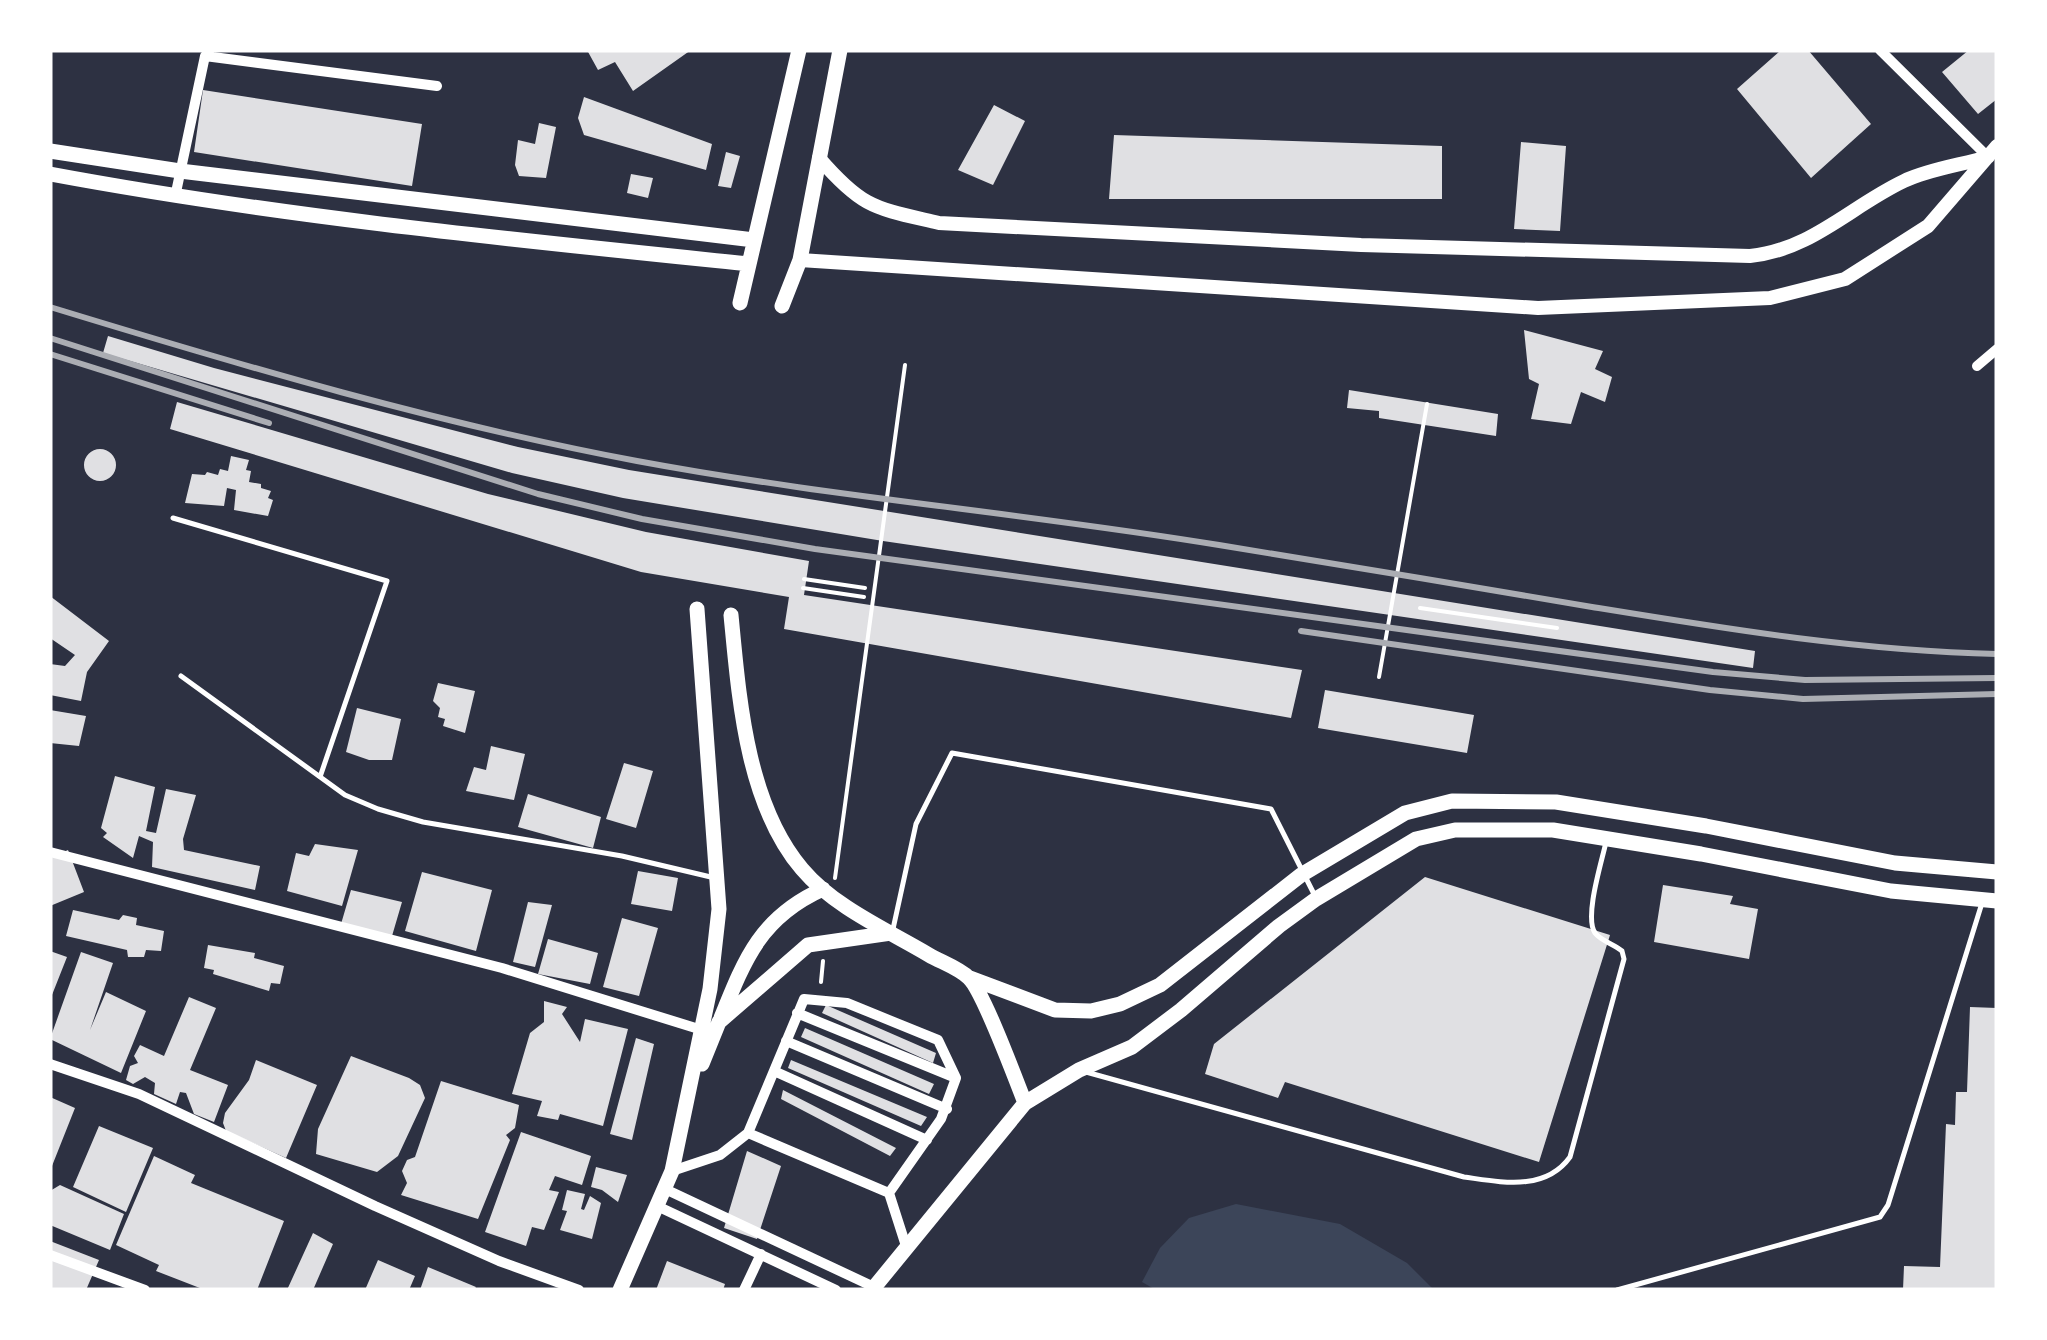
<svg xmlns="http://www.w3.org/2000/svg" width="2047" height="1340" font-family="'Sofia Sans Condensed',sans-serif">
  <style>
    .green { fill: #3c4559 }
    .building { fill: #e0e0e3 }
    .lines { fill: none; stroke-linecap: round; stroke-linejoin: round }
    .path { stroke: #fff; stroke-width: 4 }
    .service { stroke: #fff; stroke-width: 5 }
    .minor { stroke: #fff; stroke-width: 10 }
    .tertiary { stroke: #fff; stroke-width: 14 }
    .secondary { stroke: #fff; stroke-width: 15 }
    .rail { stroke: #abadb3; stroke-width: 6 }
  </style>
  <rect width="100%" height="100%" fill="#2d3142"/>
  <path class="green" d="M1236,1204L1340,1224L1407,1263L1434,1290H1156L1142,1282L1160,1248L1189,1218Z"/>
  <path class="building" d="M587,50H691L633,91L615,62L598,70Z
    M1781,50H1808L1871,124L1811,178L1737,89Z
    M1969,50H1997V99L1978,114L1942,72Z
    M203,90L422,124L412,186L194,152Z
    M584,97L712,144L706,170L584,135L578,118Z
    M994,105L1025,121L993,185L958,170Z
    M539,123L556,127L546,178L519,176L515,165L518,140L535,144Z
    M1114,135L1442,146V199H1109Z
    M1521,142L1566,146L1560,231L1514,229Z
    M726,152L740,156L731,188L718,186Z
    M631,174L653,178L648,198L627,193Z
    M1524,330L1603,351L1595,369L1612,377L1605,402L1581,392L1571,424L1531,419L1539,384L1529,379Z
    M108,336L214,368L518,447L629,470L1755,651L1753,668L883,541L623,498L512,473L103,353Z
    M1349,390L1498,414L1496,436L1379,418V411L1347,408Z
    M177,402L488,494L646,532L809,561L804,595L1302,670L1291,718L784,629L789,597L641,572L170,429Z
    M84 465a16 16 0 1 1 32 0a16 16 0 1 1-32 0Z
    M231,456L249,460L246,470L251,471L249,482L261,484V488L271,491L268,498L273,500L268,516L234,510L236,490L227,488L224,506L185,503L192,474L205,475L207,472L218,475L220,469L228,471Z
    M50,596L109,641L87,672L81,701L50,695V664L65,666L75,655L50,638Z
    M438,683L475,691L465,733L443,726L445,719L438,717L440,708L433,701Z
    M1325,690L1474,715L1467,753L1318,728Z
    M357,708L401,719L392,760H369L346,752Z
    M50,710L86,716L79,746L50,743Z
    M491,746L525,754L514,800L466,791L474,767L486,770Z
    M624,763L653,771L636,828L606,819Z
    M115,776L155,787L146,831L156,833L166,789L196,795L183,839L184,850L260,866L255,890L152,867L153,842L139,836L133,858L103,837L107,833L101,828Z
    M528,794L601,817L593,848L518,827Z
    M315,844L358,850L342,906L287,891L296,853L309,856Z
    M68,850L84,892L50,906V858Z
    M638,871L678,878L672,911L631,904Z
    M422,872L492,890L476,951L405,931Z
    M1425,877L1610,935L1539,1162L1285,1082L1278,1098L1205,1074L1214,1044Z
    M1663,885L1733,896L1730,904L1758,909L1749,959L1654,942Z
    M351,890L402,902L392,936L341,924Z
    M528,902L552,905L535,967L513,962Z
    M73,910L119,920L123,915L137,918L136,925L164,931L161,951L146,950L144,957H128L127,950L66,936Z
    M622,918L658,928L639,996L603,987Z
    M548,939L598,953L590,984L538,974Z
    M208,945L255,953L254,958L284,966L280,984L271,983L269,991L213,974L214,970L204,968Z
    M50,951L67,957L50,1000Z
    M81,952L113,963L90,1030L106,992L146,1011L121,1073L50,1039Z
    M189,997L216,1008L190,1070L228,1085L214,1122L194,1114L186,1093L180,1092L176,1104L154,1094L155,1083L145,1077L133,1084L126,1080L130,1066L138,1063L134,1056L140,1045L164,1056Z
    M544,1001L567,1007L562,1014L580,1042L585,1019L628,1029L603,1126L560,1114L558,1120L537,1116L542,1101L512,1094L530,1033L544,1022Z
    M826,1005L936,1053L933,1063L822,1013Z
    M1970,1007L1997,1008V1290H1903L1904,1266L1940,1267L1946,1124L1955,1125L1956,1092H1967Z
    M805,1028L934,1084L929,1094L801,1037Z
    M636,1038L654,1044L632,1140L610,1134Z
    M351,1056L409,1078L420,1085L425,1098L398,1156L377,1172L316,1154L318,1129Z
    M256,1060L317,1085L286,1158L226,1131L223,1123L225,1113L249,1080Z
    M791,1060L927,1117L921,1126L788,1068Z
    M441,1081L519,1105L515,1128L506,1135L510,1140L478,1219L401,1195L407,1183L402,1171L407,1160L415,1157Z
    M783,1090L896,1148L890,1156L781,1099Z
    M50,1097L75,1108L50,1171Z
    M99,1126L153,1148L126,1212L73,1187Z
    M521,1132L591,1156L582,1185L555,1176L549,1190L559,1192L544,1230L532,1227L526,1246L485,1232Z
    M747,1151L781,1166L757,1239L724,1228Z
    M154,1156L195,1175L191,1183L284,1221L257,1290H205L156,1271L159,1265L116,1245Z
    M596,1167L627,1175L618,1202L602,1190L591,1187Z
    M60,1185L124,1214L110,1250L50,1225V1191Z
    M567,1190L585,1194L581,1209L584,1210L590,1196L601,1203L592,1239L560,1230L567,1211L562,1210Z
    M313,1233L333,1244L313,1290H287Z
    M50,1241L99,1260L86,1290H50Z
    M378,1260L415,1276L409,1290H365Z
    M667,1261L725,1284L723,1290H656Z
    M428,1267L476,1287L474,1290H420Z"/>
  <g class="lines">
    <path class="path" d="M804,579L865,588
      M803,588L864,597
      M1420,608L1557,628
      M1379,677L1427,404
      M835,878L905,365
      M821,982L823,961"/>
    <path class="service" d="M173,518L387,581L320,777
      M181,676L345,795L378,809L423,822L622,856L715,878
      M893,929L916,824L952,753L1271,809L1315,896
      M1086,1072L1464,1177C1501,1182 1545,1192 1570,1157L1624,959L1622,951C1614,944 1601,941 1595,933C1584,917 1602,861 1606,842
      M1617,1290L1880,1217L1888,1205L1982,903"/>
    <path class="minor" d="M1880,50L1988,157
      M205,56L437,86
      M175,197L205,56L209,53
      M1977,366L1997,349
      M50,852L502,968L702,1030
      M797,1013L956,1078
      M786,1041L947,1109
      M50,1064L139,1094L375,1206L499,1261L579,1290
      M774,1071L927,1140
      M748,1133L889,1193
      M672,1171L720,1155L748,1133L804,999L847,1003L938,1040L956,1078L941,1119L889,1193L906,1246
      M665,1189L874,1287
      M657,1206L836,1290
      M50,1255L145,1290
      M744,1290L761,1254"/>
    <path class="tertiary" d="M819,158C863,209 875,208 939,223L1361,245L1750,256C1811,250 1851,206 1904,181C1929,169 1961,165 1988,157
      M800,260L1538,308L1770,298L1845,279L1928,226L1997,146"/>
    <path class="secondary" d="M50,151L180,171L754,240
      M50,174C281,217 515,240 749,264
      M740,303L799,50
      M782,306L800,260L840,50
      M731,615C739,697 746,803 802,869C834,907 887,930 929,955C941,962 959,968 969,978C983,991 1016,1080 1025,1103
      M970,978L1055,1010L1091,1011L1120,1004L1160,985L1301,875L1405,813L1452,801L1556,802L1706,826L1895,863L1997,872
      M721,1018C745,958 761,917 823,889
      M702,1064L719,1022L808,945L891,933
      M620,1290L672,1171L710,989L719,909L697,609
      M872,1290L1025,1103L1079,1070L1132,1047L1181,1010L1279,926L1316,899L1416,839L1455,830H1553L1701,854L1891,891L1997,901"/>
    <path class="rail" d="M50,307C243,366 439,424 637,461C830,497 1025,513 1219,545C1343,565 1468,586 1592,607C1727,629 1860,651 1997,654
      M50,338L538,494L642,519L815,549L1713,672L1805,680L1997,678
      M50,354L269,423
      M1301,631L1710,690L1803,699L1997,694"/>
  </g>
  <rect width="2047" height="1340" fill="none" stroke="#ffffff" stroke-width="105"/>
</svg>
